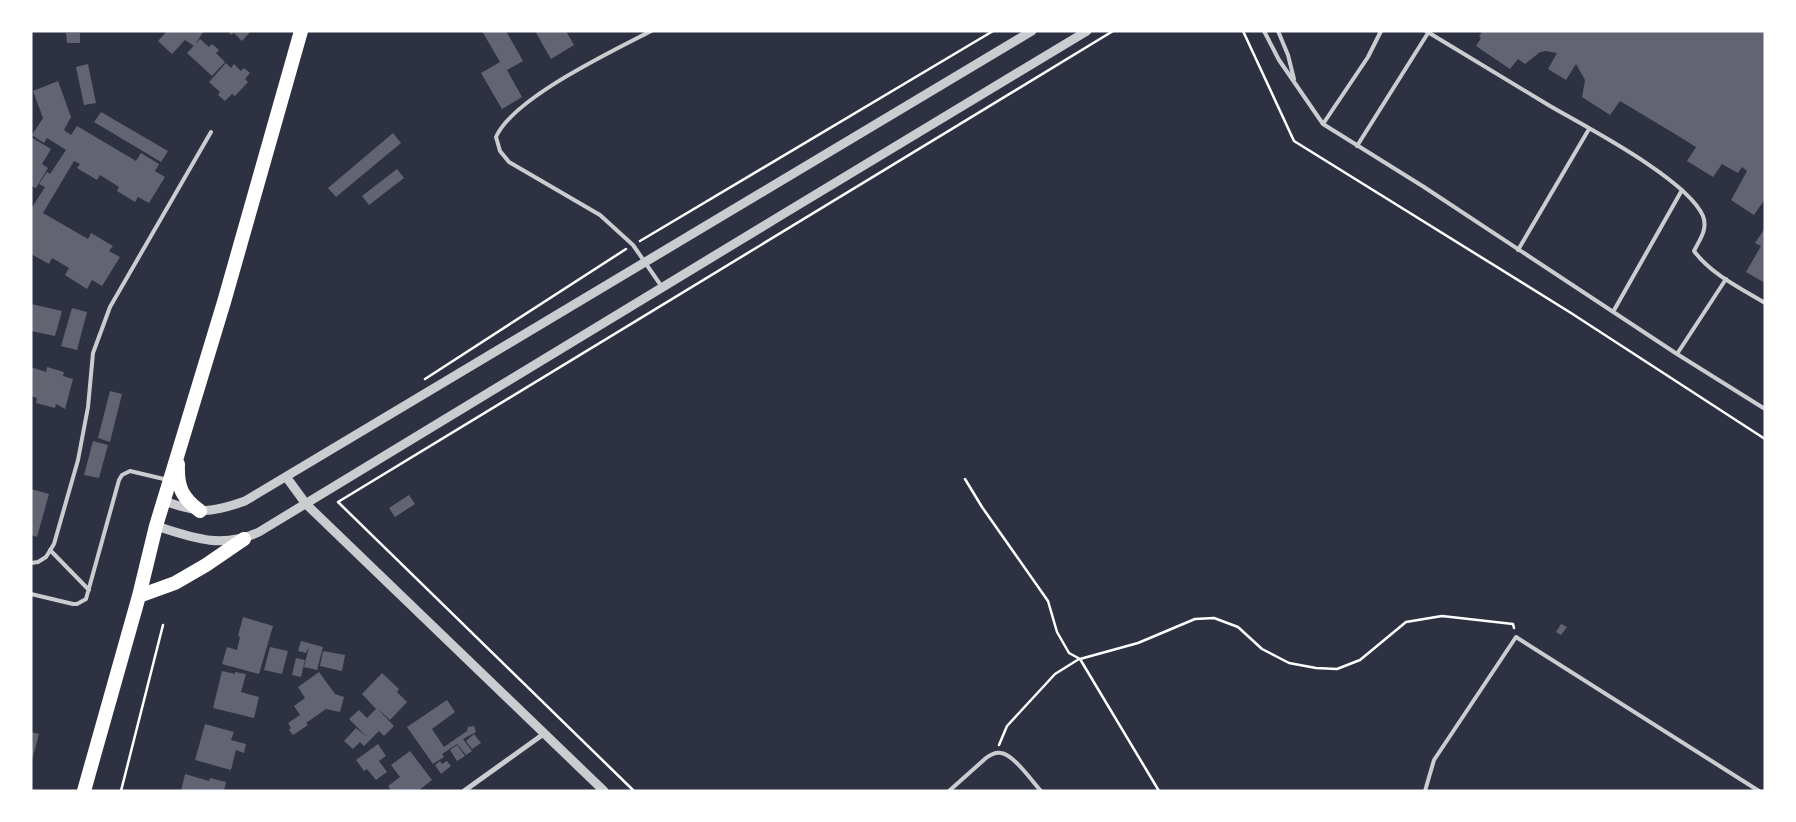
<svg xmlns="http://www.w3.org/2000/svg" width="1796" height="822" font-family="Manrope,sans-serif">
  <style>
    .building { fill: #626471 }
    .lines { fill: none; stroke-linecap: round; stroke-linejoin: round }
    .path { stroke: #fff; stroke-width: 2.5 }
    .service { stroke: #caccd0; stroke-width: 4 }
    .minor { stroke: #caccd0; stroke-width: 5 }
    .tertiary { stroke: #caccd0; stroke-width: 9 }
    .trunk { stroke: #fff; stroke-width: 14 }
  </style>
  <rect width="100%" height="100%" fill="#2d3142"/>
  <path class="building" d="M167,31H204L194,46L185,40L172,54L158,41Z
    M228,31H251L242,41L234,33L231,35Z
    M482,31H506L523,61L507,70L522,97L502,109L481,73L500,62Z
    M535,31H566L574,45L551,59Z
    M1482,31H1765V199L1754,215L1731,200L1747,171L1742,167L1738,173L1722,164L1713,177L1687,161L1696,147L1675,134L1620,101L1610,115L1582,97L1585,80L1576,64L1566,80L1548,69L1557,53L1546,51L1540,52L1525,64L1518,59L1510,69L1476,46L1481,38L1479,37Z
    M66,33H80V43H67Z
    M200,39L209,47L212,44L219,50L216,53L225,62L212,76L187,53Z
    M226,63L231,68L234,64L241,71L244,68L250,73L245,79L248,82L235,96L232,94L225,101L218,95L220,92L209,82Z
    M88,64L96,103L84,105L76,67Z
    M58,81L71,117L64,130L71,135L77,126L136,161L141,153L159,164L155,171L165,177L149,203L138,197L135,202L117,191L119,187L100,175L97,180L77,168L80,164L74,161L43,213L88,239L91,233L113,246L109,251L120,257L102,286L92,280L87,289L65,275L69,268L52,258L49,264L31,254V209L45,187L39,184L47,172L50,174L66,150L47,138L44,143L32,135L43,118L33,91Z
    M101,112L168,151L161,162L94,122Z
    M393,133L401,143L336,197L328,188Z
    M31,137L51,149L42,164L48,168L36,188L31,186Z
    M397,169L404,178L369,205L362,196Z
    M1765,228V283L1746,272L1761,246L1755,243Z
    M31,304L62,311L55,336L31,331Z
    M72,308L87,312L77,350L61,346Z
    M31,367L46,372L47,367L64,372L63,376L73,379L65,409L56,404L55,408L36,403L37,398L31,396Z
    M110,391L122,394L110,442L98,438Z
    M93,441L108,445L99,478L84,475Z
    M31,489L49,494L37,537L31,535Z
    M409,495L415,504L395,517L389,508Z
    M243,617L273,626L259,674L222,664L227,647L237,650L240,637L238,636Z
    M1561,624L1567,627L1561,635L1556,632Z
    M301,641L323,647L317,670L304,667L309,647L306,653L298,651Z
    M270,647L288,651L282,674L264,670Z
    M323,651L345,655L342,671L320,666Z
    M296,658L305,660L301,677L292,675Z
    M222,671L235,674V672L246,674L241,692L259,697L254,718L213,708Z
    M319,672L335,694L344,697L340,712L326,709L306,723L308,725L293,735L289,730L291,728L288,723L300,715L294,706L305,698L298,687Z
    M382,673L399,689L397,692L407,702L390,720L377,708L376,709L362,694Z
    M447,700L455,712L432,729L444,747L467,731L468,727L474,726L476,732L463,739L472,751L466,755L457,744L442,754L444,757L433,764L407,727Z
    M377,708L394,726L384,736L379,731L364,746L360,742L353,749L344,741L356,728L367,737L349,719L359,710L367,718Z
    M205,724L234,732L231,740L246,744L244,753L236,750L231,770L195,760Z
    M31,732L39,734L32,760H31Z
    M474,734L481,743L472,749L466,741Z
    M378,744L386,756L379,761L387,772L376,780L367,769L364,771L356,760Z
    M457,745L465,756L457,761L450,750Z
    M410,751L432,780L418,791H391L388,786L400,777L391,765Z
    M440,761L442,764L447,761L451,766L441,774L435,765Z
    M185,774L209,781L210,778L226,782L224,791H181Z"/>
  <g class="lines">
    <path class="path" d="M1243,31L1294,141L1571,313L1765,439
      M640,241L993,31
      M425,379L626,249
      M965,479L982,507L1048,601L1057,632L1069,653L1080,659
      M999,745L1007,726L1055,674L1079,659
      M121,791L163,625
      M634,791L338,502L1113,31
      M1159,791L1080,659L1138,643L1195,619L1214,618L1238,627L1262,649L1289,663L1316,668L1337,669L1360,660L1406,622L1442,616L1513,624L1514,628"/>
    <path class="service" d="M651,31C611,52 513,98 496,137L500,151L509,162L600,215L633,245L662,287
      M1264,31L1279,60L1323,124L1424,187L1677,354L1765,409
      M1278,31L1288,55L1294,79
      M1426,31C1467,56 1508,81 1550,106C1586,127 1687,179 1703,216C1708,229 1700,239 1694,251C1711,274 1740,288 1765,303
      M1323,124L1368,57L1381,31
      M1357,146L1428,33
      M1518,250L1589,129
      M1613,312L1682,190
      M1677,354L1726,279
      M50,550L89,590
      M31,563L38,562L46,557L54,544L78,460L88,407L93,353L110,307L211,132
      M31,594L73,604H77L86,599L119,480L122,475L130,471L168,480
      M949,791L986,758C990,755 995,752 1001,753C1013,754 1032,781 1041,791
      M1425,791L1434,760L1516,637L1759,791"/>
    <path class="minor" d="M464,791L545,733"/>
    <path class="tertiary" d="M287,478L306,504L604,791
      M164,501C199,513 209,514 245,501L1032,31
      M156,526C193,538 221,549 259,532L780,216L1087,31"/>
    <path class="trunk" d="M178,464C177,487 182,498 200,511
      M139,596L175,583L206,565L244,539
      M84,791L139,596L156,526L224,302L301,31"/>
  </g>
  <rect width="1796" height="822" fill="none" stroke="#ffffff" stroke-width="65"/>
</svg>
